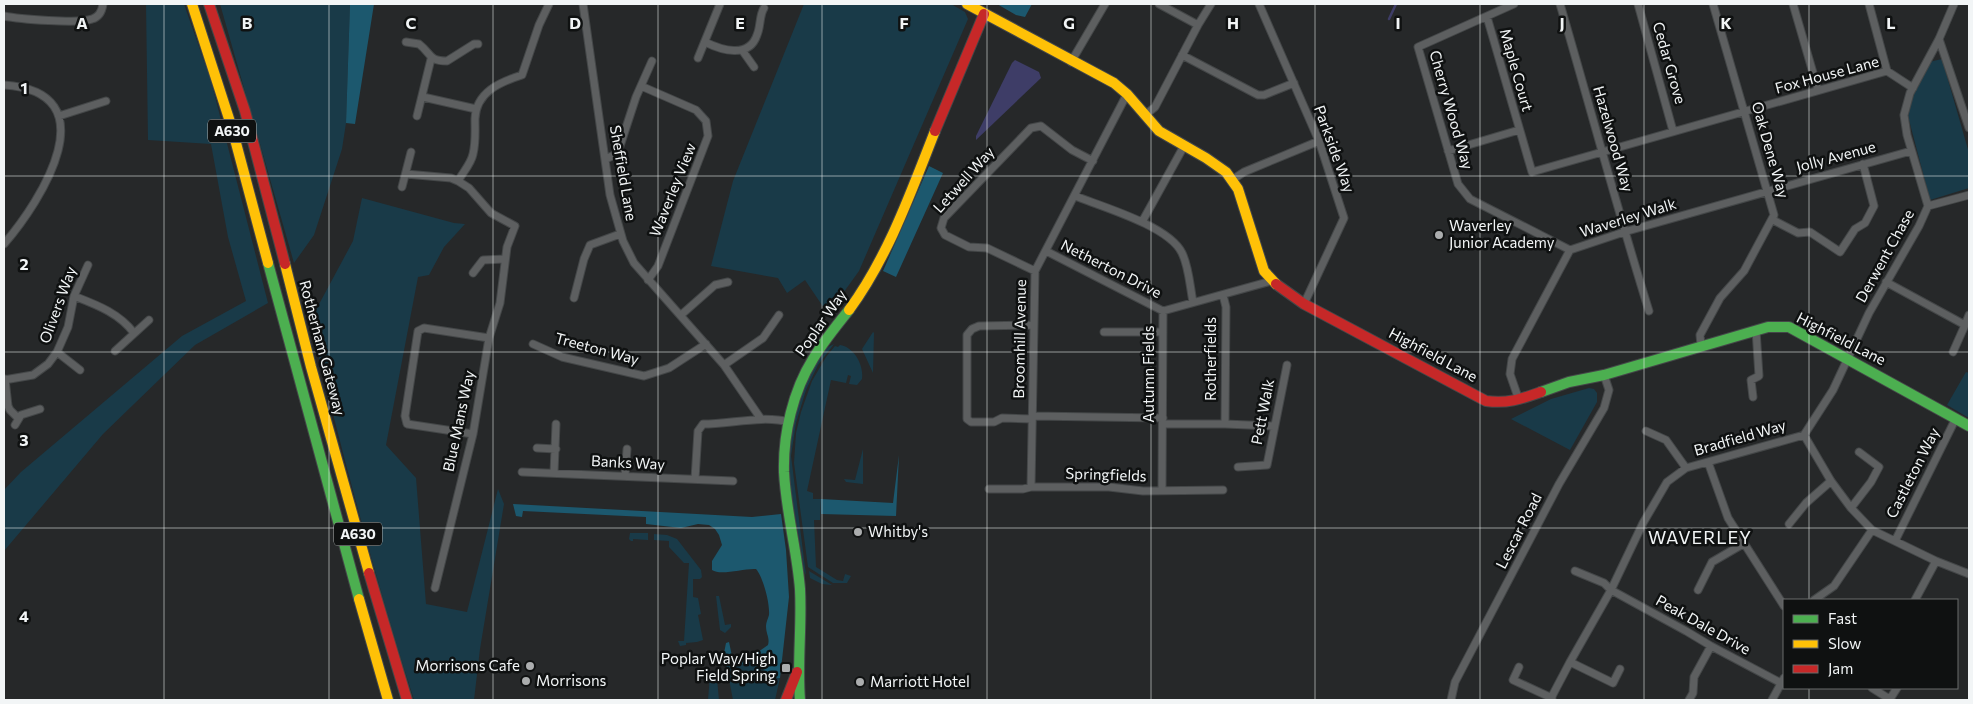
<svg xmlns="http://www.w3.org/2000/svg" width="1973" height="704" font-family="Commissioner,sans-serif">
  <style>
    .green { fill: #193a48 }
    .forest { fill: #1c586e }
    .water { fill: #3e3d67 }
    .lines { fill: none; stroke-linecap: round; stroke-linejoin: round }
    .stream { stroke: #3e3d67; stroke-width: 2.5 }
    .street-casing { stroke: #444748; stroke-width: 9 }
    .fast-casing { stroke: #444748; stroke-width: 12 }
    .slow-casing { stroke: #444748; stroke-width: 12 }
    .jam-casing { stroke: #444748; stroke-width: 12 }
    .street { stroke: #5d5f60; stroke-width: 7 }
    .fast { stroke: #4caf50; stroke-width: 10 }
    .slow { stroke: #ffc107; stroke-width: 10 }
    .jam { stroke: #c62828; stroke-width: 10 }
    .grid { fill: none; stroke: #f2f5f6; stroke-width: 1; stroke-opacity: 0.55 }
    .poi-dot { fill: #abadae; stroke: #0f1111; stroke-width: 2 }
    .labels { text-anchor: middle; stroke-width: 5; stroke-linejoin: round; paint-order: stroke }
    .shield { fill: #0f1111; stroke: #aeb1b1; stroke-width: 1 }
    .shield-label { font-size: 14px; font-weight: bold; fill: #f2f5f6 }
    .street-label { font-size: 15px; fill: #f2f5f6; stroke: #0f1111 }
    .poi-label { font-size: 15px; fill: #f2f5f6; stroke: #0f1111; text-anchor: start }
    .quarter-label { font-size: 18px; letter-spacing: 1px; fill: #f2f5f6; stroke: #0f1111 }
    .grid-label { font-size: 16px; text-anchor: middle; font-weight: bold; fill: #f2f5f6; stroke: #0f1111; stroke-width: 5; stroke-linejoin: round; paint-order: stroke }
  </style>
  <rect width="100%" height="100%" fill="#262829"/>
  <path class="green" d="M146,4H184L211,81L268,303L195,345L103,434L4,551V490L21,472L182,336L246,301L228,237L211,144L148,140Z
    M220,4H350L346,123L342,149L314,235L294,263Z
    M804,4H951L965,12L968,19L859,271L828,314L805,280L787,293L778,278L711,266L733,181Z
    M1942,59L1969,153V188L1930,200L1908,116L1910,103L1929,62Z
    M362,198L454,223L465,224L444,247L429,275L418,277L386,445L416,478L426,604L467,612L498,489L504,504L480,649L474,700H414C374,575 341,449 310,321L353,241Z
    M873,332L874,333L873,373L862,349Z
    M834,344L818,365L806,390L796,423L791,456L806,575L804,571C800,538 792,506 789,473C787,440 796,403 811,373C816,363 823,348 834,344Z
    M840,345C854,347 864,365 862,379L857,385L849,384L851,376L848,375L846,383L831,380L807,491L813,493V499H821L820,520H814L816,567L837,580L843,581L845,574L851,576L847,583H833L808,567L794,463L796,433L801,412L812,381L826,357L835,346L838,347Z
    M1966,372L1969,373V418L1947,405Z
    M1589,388L1594,389L1597,393V402L1570,450L1511,419L1551,399Z
    M863,449V484L846,482L844,479L855,480Z
    M630,533H648V540L633,539V541H631L629,539Z
    M654,534L667,535L677,539L701,570L702,577L700,579H693V597L698,598L701,614L698,615L703,640L697,642L686,643V645L680,646L678,641H684L689,563H684L669,547V541L654,540Z
    M809,571L832,585L822,584L810,578Z
    M716,596H719L725,625L731,624V627L725,633L720,630Z
    M758,659L764,671L773,678H780L775,700H733L727,669Z
    M713,674L717,679L719,700H708L710,675Z"/>
  <path class="forest" d="M350,4H374L355,124L346,123Z
    M997,4H1032L1025,17L1016,15Z
    M929,166L943,173L896,277L883,271Z
    M899,455L896,516L821,514V499L893,503Z
    M513,504L752,517L781,514L786,550L789,597L780,678H773L764,671L758,659L727,669L724,653L726,643L729,642L732,656L744,654L745,657L750,656V659L755,657L754,655L768,645C770,638 766,634 766,626C766,622 768,619 769,615C770,603 763,577 756,569C744,568 721,576 712,570V561L722,545L719,535L715,529L709,525L698,524L681,528L646,524V517L523,511L522,517L516,516Z"/>
  <path class="water" d="M1015,60L1039,72L1041,78L976,140V136L1012,63Z"/>
  <g class="lines">
    <path class="stream" d="M1389,19L1396,4"/>
    <defs>
      <path id="street" d="M583,4L610,195L623,241L634,263L724,365L761,419
        M1159,4L1198,25
        M1259,4L1319,141L1344,218L1304,304
        M1514,4L1418,47L1458,184L1470,199L1570,250
        M1560,4C1590,106 1617,209 1649,311
        M1638,4L1673,131
        M1793,4L1818,90
        M1869,4L1887,71
        M4,16C18,19 80,24 92,19C99,17 102,11 103,4
        M1487,17L1532,172L1887,71L1913,88
        M1939,39L1969,128
        M406,42L419,44C432,54 428,61 447,61L474,44H478
        M705,42C721,50 749,59 757,35C761,26 759,16 764,8
        M742,50L754,67
        M1182,55L1258,95H1264L1294,83
        M698,58L720,4
        M1071,62L1105,4
        M4,85C110,92 42,200 4,244
        M641,86L696,110L706,121L708,136L658,266L648,280
        M423,97L476,109
        M59,116L106,101
        M417,116L431,59
        M1144,116L1155,107L1198,25L1211,4
        M1448,151L1519,130
        M606,159L614,155L618,152L636,97L652,61
        M406,174L451,178L458,181L469,188L491,213L515,226L507,247L500,303L489,338L473,434L435,588
        M1232,180L1244,172L1319,141
        M458,181C463,172 471,164 473,154C476,142 475,131 475,119C476,92 500,82 522,75L539,25L549,4
        M402,187L411,152
        M1075,196C1103,207 1169,226 1182,253C1189,267 1190,287 1193,302
        M1928,206L1907,135L1904,115L1910,93L1939,39L1954,4
        M1773,220L1798,233L1810,232L1840,252L1855,229L1865,223L1874,206L1863,164
        M1142,222L1184,146
        M1046,251L1163,311
        M1035,271L987,248L969,247L945,235L941,228L944,218L1031,128L1041,126L1072,150L1093,161
        M473,273L483,260L505,259
        M1886,282L1965,325L1969,315
        M1223,295L1226,307L1225,424
        M74,296C97,305 119,313 134,333
        M574,298L584,259L590,245L620,234
        M681,315L715,285L728,282
        M1104,332H1163
        M533,344L562,357L644,376L669,368L706,344
        M1701,345L1700,335L1720,298L1744,271L1774,215L1713,4
        M115,351L149,320
        M57,352L80,370
        M1953,352L1965,325
        M724,365L763,338L779,315
        M5,379L8,406L10,410L18,418
        M4,380L33,375L48,364L57,352L68,327L74,296L88,265
        M1753,397L1751,380L1759,376L1756,330
        M1519,400L1510,374L1512,359L1570,250L1624,232L1911,151
        M1032,416L1163,418
        M1032,419L1002,418L994,422H971L967,419V335L972,329L979,326L1034,325
        M1163,424H1225L1274,426
        M15,425L21,415L40,409
        M1646,431L1666,440L1686,468
        M473,434L407,424L405,416L418,331L424,328L489,338
        M1804,435L1831,481L1851,508L1872,530L1936,561L1969,574
        M537,448L556,449
        M1708,462L1728,518L1784,606
        M1238,467L1267,465L1287,365
        M522,472L733,481
        M554,473L556,424
        M625,476L627,449
        M695,479L698,431L703,424C731,424 762,415 789,422
        M1031,487L1035,271L1127,94
        M989,489H1023L1031,487H1109L1143,491L1223,490
        M1162,489L1163,311L1271,281
        M1851,508L1871,482L1879,467L1859,452
        M1789,524L1806,503L1831,481
        M1895,541L1956,418
        M1575,571L1604,583L1611,590L1686,631L1711,646L1781,683
        M1698,590L1712,562L1743,544
        M1814,600L1834,586L1872,530
        M1915,600L1936,561
        M1570,662L1613,683L1620,669
        M1519,667L1513,680L1552,698
        M1872,688L1891,700
        M1890,699L1897,688
        M1451,700L1455,682L1559,484L1604,408L1609,390L1604,375
        M1550,700L1570,662L1611,590L1643,523L1667,482L1686,468L1804,435L1833,390L1869,313L1919,226L1928,206L1969,195
        M1689,700L1693,693L1694,677L1711,646
        M1772,700L1784,678"/>
      <path id="fast" d="M268,263L359,599
        M1541,392L1569,382L1604,375L1768,327H1789L1969,426
        M800,700C797,663 802,626 800,589C797,550 786,512 784,472C783,434 793,391 813,359C823,342 836,326 849,310"/>
      <path id="slow" d="M192,4L232,128L268,263
        M967,4L1114,83L1127,94L1159,131L1206,158L1226,172L1238,189L1264,271L1276,284
        M285,264L311,367L369,573
        M849,310C888,257 911,192 935,131
        M359,599L388,700"/>
      <path id="jam" d="M209,4L245,111L285,264
        M935,131L984,14
        M1276,284L1304,304L1486,401C1508,404 1521,399 1541,392
        M369,573L407,700
        M786,700L797,672"/>
    </defs>
    <use href="#street" class="street-casing"/>
    <use href="#fast" class="fast-casing"/>
    <use href="#slow" class="slow-casing"/>
    <use href="#jam" class="jam-casing"/>
    <use href="#street" class="street"/>
    <use href="#fast" class="fast"/>
    <use href="#slow" class="slow"/>
    <use href="#jam" class="jam"/>
  </g>
  <path class="grid" d="M164,4V700M329,4V700M493,4V700M658,4V700M822,4V700M987,4V700M1151,4V700M1315,4V700M1480,4V700M1644,4V700M1809,4V600M4,176H1969M4,352H1969M4,528H1969M1809,688V700"/>
  <g class="poi-dot">
    <circle cx="1439" cy="235" r="5"/>
    <circle cx="858" cy="532" r="5"/>
    <circle cx="530" cy="666" r="5"/>
    <rect x="781" y="663" width="10" height="10" rx="2.5"/>
    <circle cx="526" cy="681" r="5"/>
    <circle cx="860" cy="682" r="5"/>
  </g>
  <g class="labels">
    <g class="shield">
      <rect x="208" y="119.5" width="48" height="23" rx="4"/>
      <rect x="334" y="522.5" width="48" height="23" rx="4"/>
    </g>
    <g class="shield-label">
      <text x="232" y="136">A630</text>
      <text x="358" y="539">A630</text>
    </g>
    <g class="street-label">
      <text transform="translate(1669 63) rotate(74)" y="5">Cedar Grove</text>
      <text transform="translate(1516 70) rotate(74)" y="5">Maple Court</text>
      <text transform="translate(1827 75) rotate(-15)" y="5">Fox House Lane</text>
      <text transform="translate(1451 110) rotate(74)" y="5">Cherry Wood Way</text>
      <text transform="translate(1613 139) rotate(74)" y="5">Hazelwood Way</text>
      <text transform="translate(1334 149) rotate(70)" y="5">Parkside Way</text>
      <text transform="translate(1770 150) rotate(74)" y="5">Oak Dene Way</text>
      <text transform="translate(1836 157) rotate(-15)" y="5">Jolly Avenue</text>
      <text transform="translate(623 173) rotate(80)" y="5">Sheffield Lane</text>
      <text transform="translate(964 180) rotate(-48)" y="5">Letwell Way</text>
      <text transform="translate(673 190) rotate(-68)" y="5">Waverley View</text>
      <text transform="translate(1628 218) rotate(-17)" y="5">Waverley Walk</text>
      <text transform="translate(1885 256) rotate(-61)" y="5">Derwent Chase</text>
      <text transform="translate(1111 269) rotate(27)" y="5">Netherton Drive</text>
      <text transform="translate(58 305) rotate(-70)" y="5">Olivers Way</text>
      <text transform="translate(821 323) rotate(-55)" y="5">Poplar Way</text>
      <text transform="translate(1020 339) rotate(-89)" y="5">Broomhill Avenue</text>
      <text transform="translate(1841 339) rotate(27)" y="5">Highfield Lane</text>
      <text transform="translate(322 348) rotate(75)" y="5">Rotherham Gateway</text>
      <text transform="translate(597 349) rotate(15)" y="5">Treeton Way</text>
      <text transform="translate(1433 355) rotate(28)" y="5">Highfield Lane</text>
      <text transform="translate(1211 359) rotate(-90)" y="5">Rotherfields</text>
      <text transform="translate(1149 374) rotate(-90)" y="5">Autumn Fields</text>
      <text transform="translate(1263 412) rotate(-79)" y="5">Pett Walk</text>
      <text transform="translate(459 421) rotate(-78)" y="5">Blue Mans Way</text>
      <text transform="translate(1740 438) rotate(-16)" y="5">Bradfield Way</text>
      <text transform="translate(628 463) rotate(3)" y="5">Banks Way</text>
      <text transform="translate(1913 473) rotate(-63)" y="5">Castleton Way</text>
      <text transform="translate(1106 475) rotate(2)" y="5">Springfields</text>
      <text transform="translate(1519 531) rotate(-63)" y="5">Lescar Road</text>
      <text transform="translate(1703 625) rotate(29)" y="5">Peak Dale Drive</text>
    </g>
    <g class="poi-label">
      <text x="1449" y="231">Waverley<tspan x="1449" dy="17">Junior Academy</tspan></text>
      <text x="868" y="537">Whitby's</text>
      <text x="776" y="664" text-anchor="end">Poplar Way/High<tspan x="776" dy="17">Field Spring</tspan></text>
      <text x="520" y="671" text-anchor="end">Morrisons Cafe</text>
      <text x="536" y="686">Morrisons</text>
      <text x="870" y="687">Marriott Hotel</text>
    </g>
    <g class="quarter-label">
      <text x="1700" y="544">WAVERLEY</text>
    </g>
  </g>
  <g class="grid-label">
    <text x="82" y="29">A</text>
    <text x="247" y="29">B</text>
    <text x="411" y="29">C</text>
    <text x="575" y="29">D</text>
    <text x="740" y="29">E</text>
    <text x="904" y="29">F</text>
    <text x="1069" y="29">G</text>
    <text x="1233" y="29">H</text>
    <text x="1398" y="29">I</text>
    <text x="1562" y="29">J</text>
    <text x="1726" y="29">K</text>
    <text x="1891" y="29">L</text>
    <text x="24" y="94">1</text>
    <text x="24" y="270">2</text>
    <text x="24" y="446">3</text>
    <text x="24" y="622">4</text>
  </g>
  <rect width="1973" height="704" fill="none" stroke="#f2f5f6" stroke-width="10"/>
  <rect x="1783" y="599" width="175" height="90" fill="#0f1111" stroke="#6a6c6d"/>
  <rect x="1793" y="615" width="25" height="8" fill="#4caf50" stroke="#6a6c6d"/>
  <text x="1828" y="624" font-size="15" fill="#f2f5f6">Fast</text>
  <rect x="1793" y="640" width="25" height="8" fill="#ffc107" stroke="#6a6c6d"/>
  <text x="1828" y="649" font-size="15" fill="#f2f5f6">Slow</text>
  <rect x="1793" y="665" width="25" height="8" fill="#c62828" stroke="#6a6c6d"/>
  <text x="1828" y="674" font-size="15" fill="#f2f5f6">Jam</text>
</svg>
